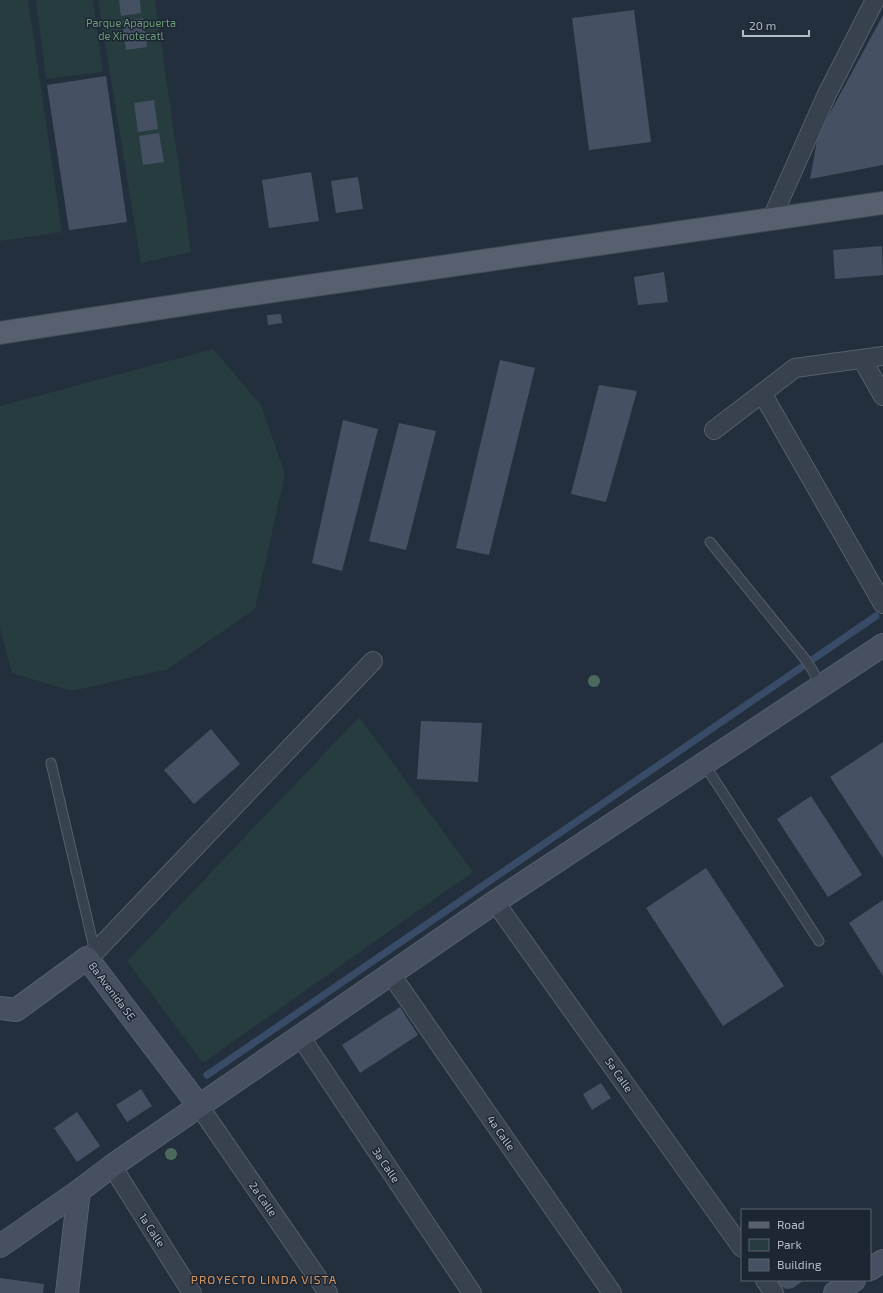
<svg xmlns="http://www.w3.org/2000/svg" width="883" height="1293" font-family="'Exo 2',sans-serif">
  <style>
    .green { fill: #263c3f }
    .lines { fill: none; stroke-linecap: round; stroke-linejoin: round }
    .stream { stroke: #394c67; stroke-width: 7 }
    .building { fill: #455162 }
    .lane-casing { stroke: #565f6c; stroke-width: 11 }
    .street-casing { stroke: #565f6c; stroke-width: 20 }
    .secondary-casing { stroke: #565f6c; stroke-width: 24 }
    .primary-casing { stroke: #414a57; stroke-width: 24 }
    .lane { stroke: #38414e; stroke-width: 9 }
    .street { stroke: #38414e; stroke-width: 18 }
    .secondary { stroke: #465061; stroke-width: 22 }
    .primary { stroke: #56606e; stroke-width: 22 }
    .tree { fill: #4b6a5d }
    .labels { text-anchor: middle; stroke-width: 3; stroke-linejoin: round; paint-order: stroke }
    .park-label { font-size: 11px; fill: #6b9a76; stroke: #1d2633 }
    .street-label { font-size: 11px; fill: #b4bcc9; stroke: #1d2633 }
    .neighbourhood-label { font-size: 12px; letter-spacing: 1px; fill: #d59563; stroke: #1d2633 }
  </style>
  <rect width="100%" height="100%" fill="#242f3e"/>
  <path class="green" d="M0,0H28L62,232L0,241Z
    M36,0H93L103,72L46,79Z
    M98,0H155L191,252L141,263Z
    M213,349L261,405L285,474L255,609L168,669L72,691L12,673L0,628V406Z
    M359,717L473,872L203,1063L127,961Z"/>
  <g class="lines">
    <path class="stream" d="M207,1075L876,616"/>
  </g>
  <path class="building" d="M119,0H140L141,13L121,16Z
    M634,10L651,142L589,150L572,18Z
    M883,15V165L810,179L818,135Z
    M143,18L147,47L126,50L122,21Z
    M106,76L127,222L69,230L47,85Z
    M154,100L158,129L138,132L134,103Z
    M159,133L164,162L143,165L139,136Z
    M311,172L319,221L269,228L262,180Z
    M358,177L363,209L336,213L331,181Z
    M882,246L883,275L835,279L833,250Z
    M664,272L668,302L638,305L634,277Z
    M281,314L282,323L268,325L267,315Z
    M500,360L535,368L489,555L456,548Z
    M599,385L637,391L606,502L571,494Z
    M343,420L378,429L342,571L312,563Z
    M399,423L436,431L406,550L369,541Z
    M421,721L482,723L478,782L417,779Z
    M211,729L240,764L194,804L164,770Z
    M883,742V858L830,777Z
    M811,796L862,875L828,897L777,819Z
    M706,868L784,986L723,1026L646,908Z
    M883,900V976L849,923Z
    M400,1007L418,1035L360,1073L342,1045Z
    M601,1083L611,1098L592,1110L583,1094Z
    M141,1089L152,1106L127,1122L116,1105Z
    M77,1112L100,1146L77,1162L54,1128Z
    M0,1278L44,1284L43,1293H0Z
    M776,1280H804L793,1288L786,1289L779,1285Z"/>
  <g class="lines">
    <defs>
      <path id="lane" d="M710,542L805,659L813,671L820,686
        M51,763L95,952
        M705,763L710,773L819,941"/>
      <path id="street" d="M771,220L827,94L875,0
        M862,359L883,396
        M762,393L883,604
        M714,430L795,368L883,356
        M495,902L742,1248
        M87,958L95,952L373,661
        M390,973L612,1293
        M300,1036L472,1293
        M199,1106L328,1293
        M112,1166L192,1293
        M765,1280L774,1293"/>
      <path id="secondary" d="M0,1008L16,1010L87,958L199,1106
        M0,1246L79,1191L112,1166L495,902L883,645
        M870,1269L883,1261
        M67,1293L79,1191
        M835,1293L854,1280"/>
      <path id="primary" d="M0,333L233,297L883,203"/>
    </defs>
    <use href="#lane" class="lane-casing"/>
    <use href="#street" class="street-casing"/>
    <use href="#secondary" class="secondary-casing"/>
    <use href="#primary" class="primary-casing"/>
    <use href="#lane" class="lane"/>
    <use href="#street" class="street"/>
    <use href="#secondary" class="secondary"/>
    <use href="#primary" class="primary"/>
  </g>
  <g class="tree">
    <circle cx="594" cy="681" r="6"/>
    <circle cx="171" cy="1154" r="6"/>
  </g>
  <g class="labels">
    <g class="park-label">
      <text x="131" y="27">Parque Apapuerta<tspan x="131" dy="13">de Xinotecatl</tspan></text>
    </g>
    <g class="street-label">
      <text transform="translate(112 991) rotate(53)" y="4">8a Avenida SE</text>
      <text transform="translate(619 1075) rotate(55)" y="4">5a Calle</text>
      <text transform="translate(501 1133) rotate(55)" y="4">4a Calle</text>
      <text transform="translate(386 1165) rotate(56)" y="4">3a Calle</text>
      <text transform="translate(263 1199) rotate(55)" y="4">2a Calle</text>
      <text transform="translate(152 1230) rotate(57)" y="4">1a Calle</text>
    </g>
    <g class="neighbourhood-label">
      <text x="264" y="1284">PROYECTO LINDA VISTA</text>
    </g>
  </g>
  <rect x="741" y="1209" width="130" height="72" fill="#1d2633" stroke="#59626f"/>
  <rect x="749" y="1222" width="20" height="6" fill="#56606e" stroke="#59626f"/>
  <text x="777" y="1229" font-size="12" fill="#b4bcc9">Road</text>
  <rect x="749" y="1239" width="20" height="12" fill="#263c3f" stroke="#59626f"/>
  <text x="777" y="1249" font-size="12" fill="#b4bcc9">Park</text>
  <rect x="749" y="1259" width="20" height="12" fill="#455162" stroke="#59626f"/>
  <text x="777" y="1269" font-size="12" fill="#b4bcc9">Building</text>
  <path d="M743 30v6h66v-6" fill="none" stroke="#b4bcc9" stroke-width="2"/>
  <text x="749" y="30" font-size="12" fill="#b4bcc9" stroke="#1d2633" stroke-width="3" paint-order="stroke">20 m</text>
</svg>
